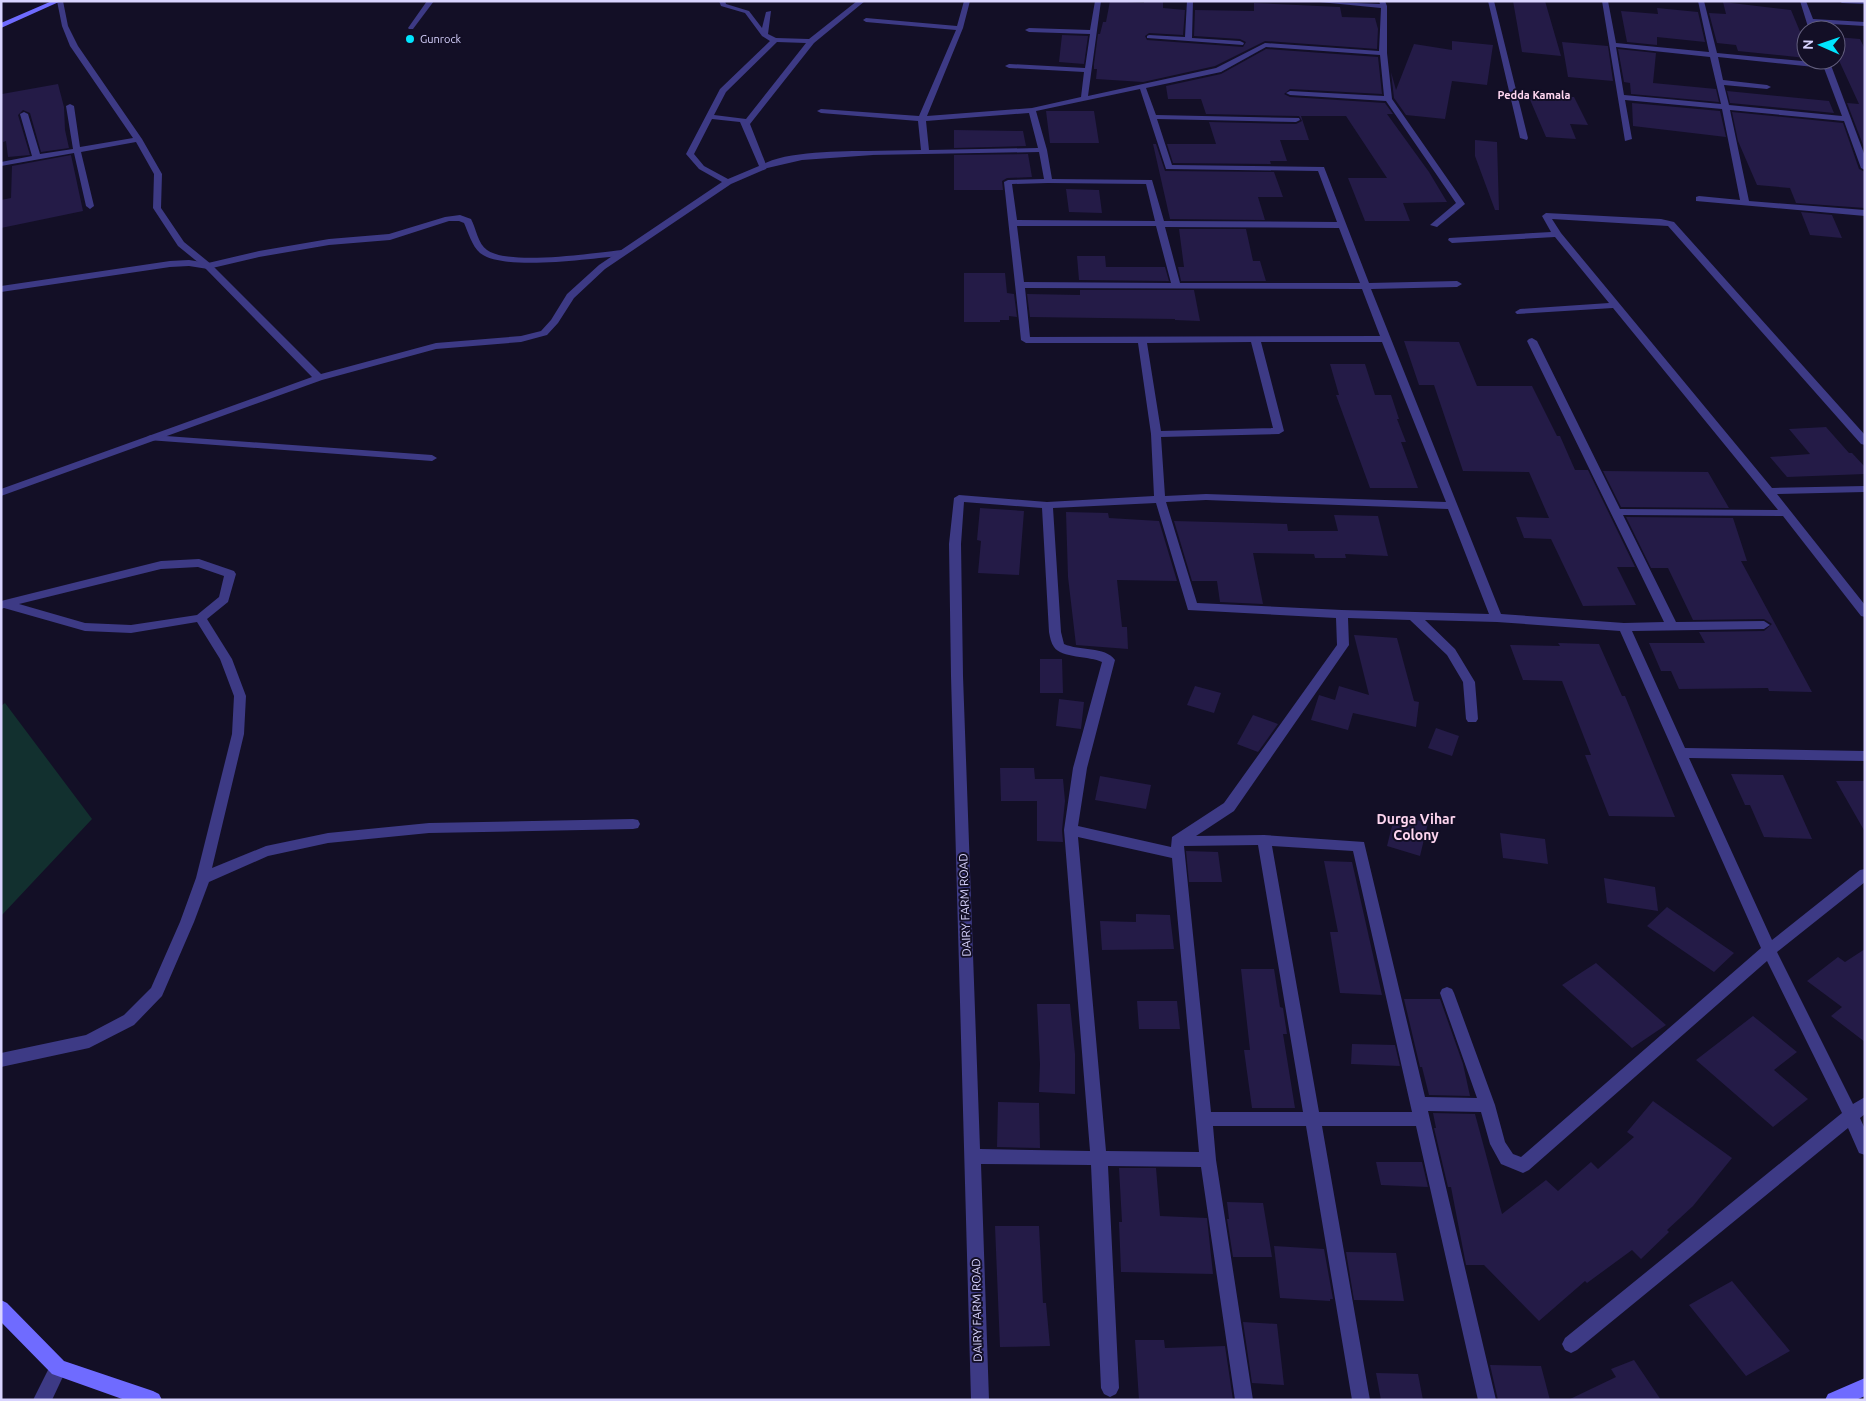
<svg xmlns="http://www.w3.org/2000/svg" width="1866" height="1401" font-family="Ubuntu,sans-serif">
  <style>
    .green { fill: #12302f }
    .building { fill: #241b47 }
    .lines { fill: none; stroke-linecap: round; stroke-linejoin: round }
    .lane { fill: #3d3a85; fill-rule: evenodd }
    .street { fill: #3d3a85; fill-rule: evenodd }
    .secondary { fill: #6f6bff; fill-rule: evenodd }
    .poi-dot { fill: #00e5ff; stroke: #130f26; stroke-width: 2 }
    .labels { text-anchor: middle; stroke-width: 4; stroke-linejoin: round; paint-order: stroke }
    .far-poi-label { font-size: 11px; fill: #d9d4ff; stroke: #130f26; text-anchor: start }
    .far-neighbourhood-label { font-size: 11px; font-weight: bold; fill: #ffd6f0; stroke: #130f26 }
    .street-label { font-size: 12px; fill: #d9d4ff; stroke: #130f26 }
    .neighbourhood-label { font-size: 14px; font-weight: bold; fill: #ffd6f0; stroke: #130f26 }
  </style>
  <rect width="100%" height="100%" fill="#130f26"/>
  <path class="green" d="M5,703L92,819L1,916V706Z"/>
  <path class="building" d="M1110,1L1144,3V1H1163V8L1185,10L1183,35L1149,33L1145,36L1147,40L1243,47L1246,42L1240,39L1194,36L1195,10L1254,11V3L1340,7L1342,17L1375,18L1378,29L1377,49L1265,41L1215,66L1143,82L1096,79L1097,69H1094V64L1098,34H1100L1103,22H1106Z
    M1513,1H1545L1561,56L1522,52Z
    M1723,2L1791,10L1806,46V58L1738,51L1736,45L1717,43L1709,13L1726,14Z
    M1657,8L1698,12L1705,42L1657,37V45L1627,42L1621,11L1658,14Z
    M1062,35L1088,36L1084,64L1059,62Z
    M1836,37L1860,39L1865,49V150L1847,103L1859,104L1836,54Z
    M1452,41L1493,45L1487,85L1452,81L1445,119L1406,115L1394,98L1391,72L1396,90L1414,44L1452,50Z
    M1562,42L1608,46L1613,81L1568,77Z
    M1266,49L1378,57L1382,94L1290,89L1284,94L1290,97L1385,103L1393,114H1387L1429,172L1447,202L1403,203L1410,221H1365L1348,178H1387L1346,116H1301L1309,140H1280L1287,161H1270L1271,164L1173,163L1167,144H1216L1209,122L1296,124L1302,121L1299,116L1206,114L1201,99H1168L1166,86L1221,74Z
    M1618,49L1656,53L1653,83L1716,89L1719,102L1631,94L1630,83L1624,82Z
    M58,84L64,107L65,130L69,148L41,152L30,113L23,110L18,115L30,155L8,157L6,141L3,142L2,94Z
    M1727,91L1829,101L1834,113L1730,103Z
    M1528,95L1574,97L1588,125L1570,124L1576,139L1546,137Z
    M1632,103L1720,111L1726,137L1633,126Z
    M1046,111H1094L1099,143H1050Z
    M1732,112L1843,123L1859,169L1865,172V208L1796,203L1790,188L1757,185L1738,141Z
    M954,130L1023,131L1026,146L954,148Z
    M1475,140L1497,142L1499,210H1495L1475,156Z
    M1153,144H1156L1165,171L1274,172L1283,197H1258L1265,220L1170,219Z
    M1028,154L1032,177L1007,178L1002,181L1003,190H954V155Z
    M71,155L83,211L1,228V200L11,198L12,166Z
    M1066,189L1099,190L1102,213L1069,212Z
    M1801,212L1832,215L1842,238L1810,235Z
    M1179,229H1246L1253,261H1260L1266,281H1181L1178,267H1184Z
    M1077,256H1105L1106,267H1165L1169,281L1079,280Z
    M964,273H1005L1007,293L1014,294L1017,317L1009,316V320H1000V322H964Z
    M1080,290H1194L1200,321L1175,320V319L1030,317L1027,294L1080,295Z
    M1404,341L1459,342L1477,386H1532L1557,436H1560L1575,470H1588L1635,567H1617L1636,605L1583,606L1551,539L1524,538L1516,517L1549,518L1529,472L1463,471L1434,385H1419Z
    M1330,364H1365L1375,395H1391L1399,419H1397L1406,442H1401L1418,488H1370L1336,395H1339Z
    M1826,427L1849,453H1852L1865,467V474L1787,477L1770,457L1810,454L1789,429Z
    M1603,471L1708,472L1729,508L1621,507Z
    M980,508L1024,511L1019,575L978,573L981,541L977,540Z
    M1066,512L1108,513L1109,518L1159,521L1177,581L1117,580L1122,627H1127L1128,649L1076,645L1068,577Z
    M1334,515L1378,516L1388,556L1345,554L1346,558H1315L1314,554L1253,553L1263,604L1220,602L1217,581H1192L1174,521L1287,524L1288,531H1338Z
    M1626,517L1733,518L1747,561H1741L1812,692L1769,691L1768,688L1679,689L1671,671H1661L1649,643H1705L1699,632L1764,631L1772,624L1764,619L1693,620L1668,568H1651Z
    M1354,635L1397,638L1414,701L1419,702L1416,727L1353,713L1348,730L1311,720L1319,695L1335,700L1339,686L1369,695Z
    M1558,643L1599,644L1622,696H1625L1675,817L1609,816L1585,755H1591L1562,681L1523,680L1510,645L1560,646Z
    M1040,659H1062L1063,693H1040Z
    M1195,686L1221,693L1214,713L1187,705Z
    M1059,699L1084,702L1081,729L1056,726Z
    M1253,715L1278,724L1258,752L1237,744Z
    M1436,728L1459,736L1452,756L1428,748Z
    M1000,768H1034L1035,779H1063L1065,801L1062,830L1063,842L1037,841V801H1001Z
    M1731,774L1783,775L1812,839L1764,837L1750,805H1745Z
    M1100,776L1151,785L1146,809L1095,800Z
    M1836,781H1865V832Z
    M1395,814L1428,823L1420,856L1387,846Z
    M1500,833L1545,839L1548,864L1503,858Z
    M1186,851L1218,852L1222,882H1189Z
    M1324,861L1352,862L1382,995L1340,993L1330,932H1338Z
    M1604,878L1655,887L1658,911L1607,903Z
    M1667,907L1734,953L1714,972L1647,926Z
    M1136,914L1170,915L1174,949L1102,950L1100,921L1136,922Z
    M1865,949V1042L1831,1016L1842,1007L1807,981L1838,957L1845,962Z
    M1596,963L1666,1025L1632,1048L1562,985Z
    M1241,969H1274L1280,1007L1283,1008L1287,1034H1283L1295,1108H1252L1244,1050H1250Z
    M1404,999H1440L1463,1064L1470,1096L1429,1095L1422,1067H1420Z
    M1137,1001H1177L1180,1029H1139Z
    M1037,1004H1070L1075,1054V1094L1039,1092L1040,1064Z
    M1753,1016L1797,1052L1774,1070L1808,1099L1773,1127L1696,1060Z
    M1352,1044L1395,1045L1400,1066L1351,1064Z
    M1653,1101L1732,1158L1693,1206L1667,1230L1669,1232L1641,1259L1632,1250L1587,1283L1585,1281L1539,1321L1484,1265H1466L1451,1187H1448L1434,1128H1436L1433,1113L1475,1114L1502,1214L1546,1180L1558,1191L1591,1162L1598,1169L1634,1137L1627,1132Z
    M998,1102L1039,1103L1040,1148L997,1147Z
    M1376,1162H1422L1428,1187L1381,1185Z
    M1119,1168H1156L1160,1216L1207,1218L1213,1274L1121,1272L1119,1222H1122Z
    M1227,1202L1263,1203L1272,1257H1233L1227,1219H1229Z
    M995,1226H1039L1043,1303H1046L1050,1346L1000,1347Z
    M1274,1246L1324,1249L1333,1299H1330V1301L1280,1298Z
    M1346,1252L1396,1253L1404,1301L1354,1300Z
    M1732,1281L1790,1351L1746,1376L1689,1305Z
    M1243,1322L1277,1324L1284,1385L1252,1383Z
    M1135,1340H1164L1165,1348L1225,1346L1233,1400H1139Z
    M1634,1360L1661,1400H1568L1616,1377L1611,1369Z
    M1490,1365L1541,1366L1550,1400H1498Z
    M1376,1373L1418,1374L1423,1400H1381Z"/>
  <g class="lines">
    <path class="lane" d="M427,1H434L413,29H409L408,28Z
      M870,151H873V155L802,160L763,169L759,167C779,151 843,151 870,151Z
      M460,215L471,219C476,228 478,244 487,250C509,266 593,253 622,250L626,253L622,256C591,258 504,272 480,253C472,246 468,232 464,223L459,221H449L390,240L329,245L259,257L208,269L189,266L170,267L1,292V286L170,261L189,260L208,263L259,251L329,239L389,234L445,217Z
      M152,435L432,455L437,458L432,461L148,440L147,438L148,436Z
      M199,559L234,571L236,574L228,602L207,619L232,659L246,696L244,734L212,868L266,846L328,833L429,823L633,819L638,820L640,824L638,828L633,829L429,833L328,843L268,856L209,882L194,922L162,996L134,1025L89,1048L1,1067V1053L86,1035L124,1015L151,988L180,922L196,878L232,734L234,696L220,659L197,622L131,633L85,631L4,608L1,609V601L161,561ZM198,567L224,576L219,597L197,615L131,625L85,623L19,604L161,569Z"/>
    <path class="street" d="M57,1H63L68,26L78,46L142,139L162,174L161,208L184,242L211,264L321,374L436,343L521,336L541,331L551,320L567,294L599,265L722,182L699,169L686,154L720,89L770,41L762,36L745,13L721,6L719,1H725L726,4L749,11L762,28L766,12L771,11L768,34L776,38L809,39L857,1H865L814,43L750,124L767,167L766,169L731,184L605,269L574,298L558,323L547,335L521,342L436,349L322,380L1,496V489L312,377L205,268L178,246L153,208L154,174L136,142L81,152L94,206L90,209L86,206L74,153L1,166V162L32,156L20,114L24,112L28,114L40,154L73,149L66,106L70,104L74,106L80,147L133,138L70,46L62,26ZM777,42L806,43L746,119L714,115L726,92ZM712,119L740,122L759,166L728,179L704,166L694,154Z
      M964,1H970L963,28L927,116L1032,108L1081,97L1084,72L1009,68L1005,66L1009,64L1085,68L1090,34L1029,32L1025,30L1029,28L1090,30L1095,1H1101L1088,96L1216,68L1265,43L1379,51L1381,8L1309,1L1380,4L1379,1H1385L1387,6V53L1392,99L1465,204L1437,227L1430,225L1456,203L1386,101L1290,95L1286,93L1290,91L1384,96L1380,55L1266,47L1221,72L1146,88L1156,115L1299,118L1300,120L1296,122L1157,119L1172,165L1324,167L1369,283L1457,281L1462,284L1457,287L1371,289L1501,614L1624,623L1664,622L1527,341L1529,339L1532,338L1537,341L1620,509L1778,510L1613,308L1517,314L1515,312L1520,309L1609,303L1555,237L1452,243L1448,240L1449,238L1551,232L1542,216L1546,213L1661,219L1674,222L1865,435V445L1861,444L1668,226L1552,219L1561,233L1772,488L1865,486V492L1777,494L1865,605V617L1861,616L1783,516L1623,515L1676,622L1764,621L1770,625L1764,629L1632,631L1685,748L1865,751V761L1689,758L1772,940L1860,870L1865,869V882L1777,952L1853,1104L1865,1097V1114L1860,1118L1865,1129V1155L1859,1153L1848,1128L1577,1350L1571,1353L1565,1350L1562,1344L1565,1338L1842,1113L1767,961L1529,1170L1523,1173L1501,1164L1490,1144L1481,1112L1428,1111L1496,1400H1478L1416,1126H1322L1370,1400H1352L1306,1126H1213L1216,1160L1253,1400H1235L1201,1167L1108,1166L1119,1388L1116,1394L1110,1397L1104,1394L1101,1388L1091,1165L981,1164L989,1400H971L951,676L949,544L954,498L959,495L1047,502L1154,496L1151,434L1138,343H1026L1021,340L1004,182L1008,180L1044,179L1039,152L870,155H867V151L921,150L918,121L821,113L817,111L821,109L919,116L956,30L866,22L863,20L866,18L957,26ZM1140,89L1166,169L1318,171L1337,222L1164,221L1152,180L1052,179L1047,150L1036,111ZM1029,113L1038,148L929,150L926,121ZM1048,183L1146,184L1155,221L1017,220L1012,184ZM1017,226H1156L1171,283L1024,282ZM1165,227L1339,228L1360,283H1180ZM1025,288L1362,289L1380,336L1030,337ZM1251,342L1273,428L1161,431L1147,343ZM1261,342H1382L1446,502L1206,494L1165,496L1161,437L1279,434L1284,431ZM1206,500L1448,509L1489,614L1342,610L1197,603L1166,502ZM964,502L1042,508L1049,632C1050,637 1051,643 1054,647C1061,658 1090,656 1102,662L1073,768L1064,830L1090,1151L980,1149L963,676L961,544ZM1156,503L1188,610L1336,618L1337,645L1224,803L1172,837L1171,847L1078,826L1087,768L1115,660C1105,646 1079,651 1064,644L1061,632L1053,508ZM1348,618L1410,620L1447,655L1463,682L1466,719L1468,722H1476L1478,719L1475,682L1455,649L1425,620L1497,622L1620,631L1761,948L1521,1157L1513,1154L1505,1142L1495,1105L1454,993L1452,989L1447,987L1442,989L1440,993L1477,1098L1425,1097L1364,842L1264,835L1196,836L1234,811L1349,645ZM1078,837L1172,858L1199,1152L1106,1151ZM1258,845L1303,1112H1211L1184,846ZM1272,846L1353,851L1412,1112H1319Z
      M1187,1H1193L1192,38L1240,41L1244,43L1243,45L1147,38V36L1149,35L1185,37Z
      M1488,1H1494L1528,138L1527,140L1520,138Z
      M1602,1H1608L1616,43L1709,52L1698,1H1704L1717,53L1823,63L1821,60H1829L1865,156V170L1861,168L1844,121L1730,110L1749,201L1865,210V216L1696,201V197L1699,196L1740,200L1722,109L1625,100L1632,139L1625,141ZM1616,47L1710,57L1721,104L1624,95ZM1718,57L1824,68L1842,116L1729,105L1724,85L1767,89L1771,87L1767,85L1723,80Z
      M1800,1H1806L1813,19L1865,22V26L1814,23L1817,30H1809Z
      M1839,1H1865V4L1842,3Z
      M58,1359L64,1362L67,1368L52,1400H33L52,1362Z"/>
    <path class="secondary" d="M52,1H61L1,28V23Z
      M1,1300L7,1303L64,1361L153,1391L159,1394L162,1400H125L52,1374L1,1322Z
      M1865,1378V1396L1856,1400H1825L1828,1394Z"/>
  </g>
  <circle class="poi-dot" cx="410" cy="39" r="5"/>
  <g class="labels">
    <g class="far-poi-label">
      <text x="420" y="43">Gunrock</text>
    </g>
    <g class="far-neighbourhood-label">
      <text x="1534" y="99">Pedda Kamala</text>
    </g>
    <g class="street-label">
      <text transform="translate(965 905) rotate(-92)" y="4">DAIRY FARM ROAD</text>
      <text transform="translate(977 1310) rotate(-91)" y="4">DAIRY FARM ROAD</text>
    </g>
    <g class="neighbourhood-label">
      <text x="1416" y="824">Durga Vihar<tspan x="1416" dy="16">Colony</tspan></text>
    </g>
  </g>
  <rect width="1866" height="1401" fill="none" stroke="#d9d4ff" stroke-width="5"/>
  <g transform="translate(1821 45) rotate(272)"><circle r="24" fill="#130f26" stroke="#625e7d"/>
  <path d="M0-4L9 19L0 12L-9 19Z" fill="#00e5ff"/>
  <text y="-8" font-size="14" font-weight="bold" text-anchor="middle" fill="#d9d4ff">N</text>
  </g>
</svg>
